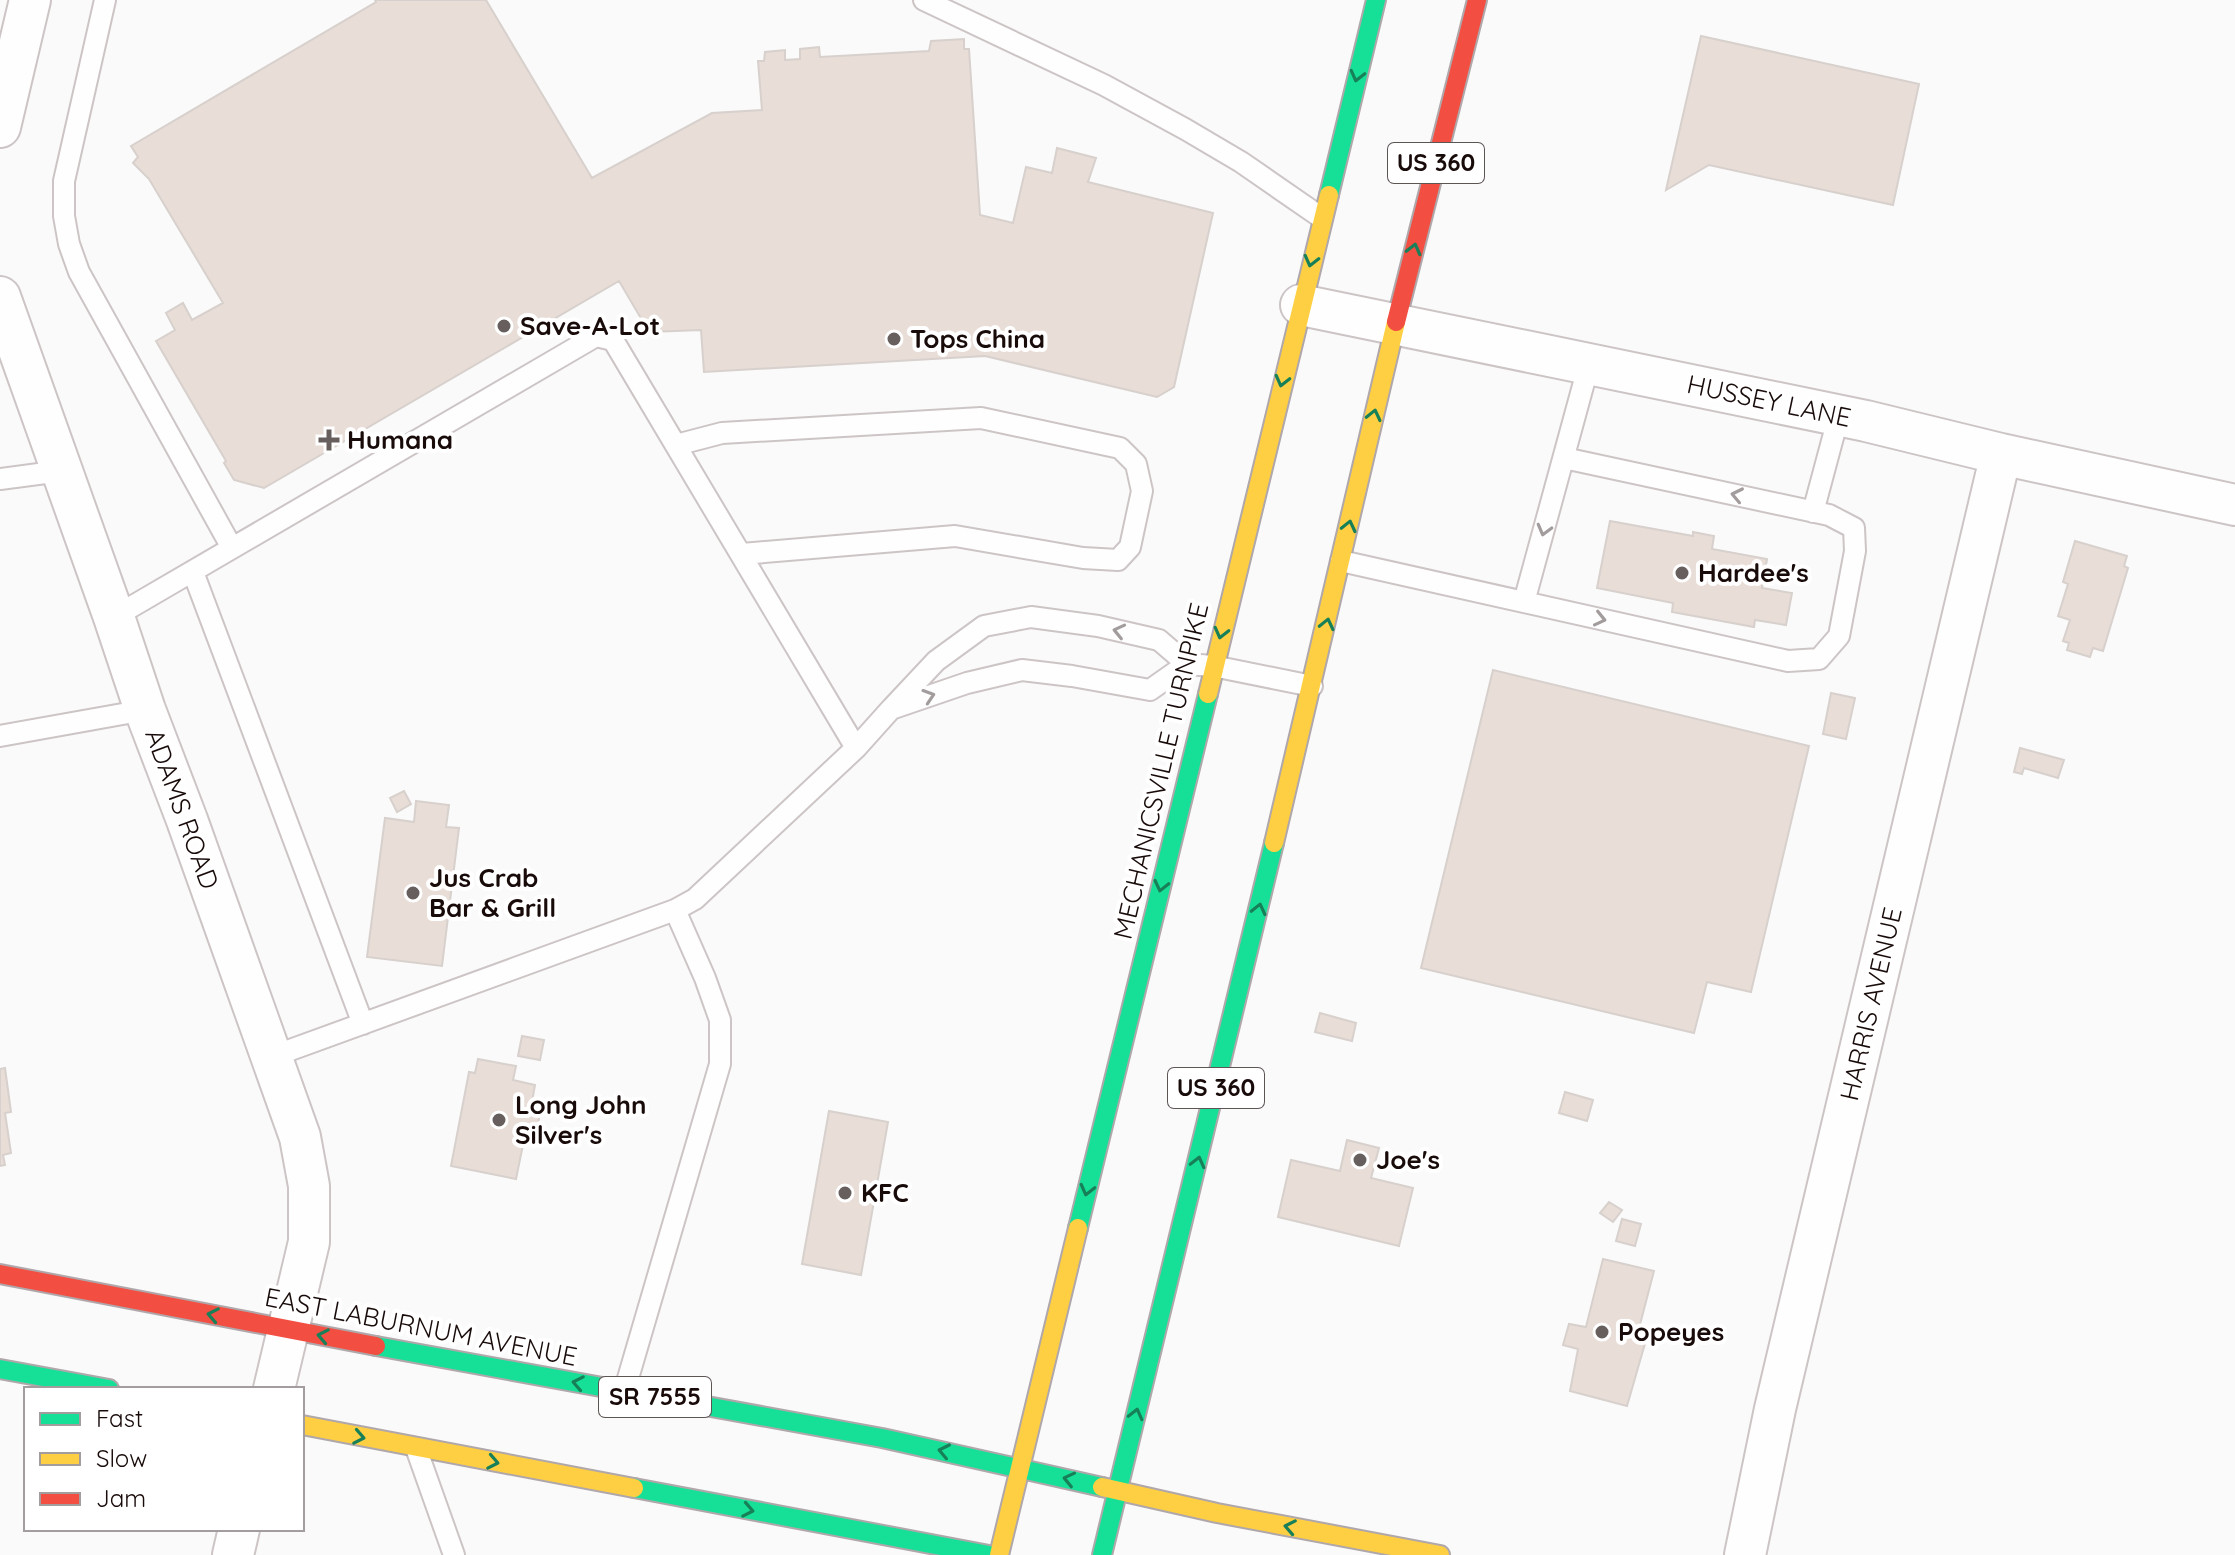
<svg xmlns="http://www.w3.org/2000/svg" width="2235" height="1555" font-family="Quicksand,sans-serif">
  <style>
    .building { fill: #e8ddd7; stroke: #d7d0cc; stroke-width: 2 }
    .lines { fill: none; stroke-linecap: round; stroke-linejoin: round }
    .lane-casing { stroke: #cdc5c5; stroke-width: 24 }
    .street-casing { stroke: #cdc5c5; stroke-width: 44 }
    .fast-casing { stroke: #b0a7aa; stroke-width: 22 }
    .slow-casing { stroke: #b0a7aa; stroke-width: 22 }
    .jam-casing { stroke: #b0a7aa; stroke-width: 22 }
    .lane { stroke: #fefefe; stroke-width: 20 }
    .street { stroke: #fefefe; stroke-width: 40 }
    .fast { stroke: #16e098; stroke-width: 18 }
    .slow { stroke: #ffcf43; stroke-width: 18 }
    .jam { stroke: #f24e42; stroke-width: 18 }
    .oneway { stroke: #178058 }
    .oneway2 { stroke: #a29d9c }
    .poi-dot { fill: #675f5e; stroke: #fff; stroke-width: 3 }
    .labels { text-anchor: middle; stroke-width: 8; stroke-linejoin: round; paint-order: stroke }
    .shield { fill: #fff; stroke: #5d5454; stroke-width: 2 }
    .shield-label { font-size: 24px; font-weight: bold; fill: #180b0a }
    .poi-label { font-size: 26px; font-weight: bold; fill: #180b0a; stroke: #fff; text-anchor: start }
    .street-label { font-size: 26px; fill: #180b0a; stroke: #fff }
  </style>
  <rect width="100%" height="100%" fill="#fafafa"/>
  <path class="building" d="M375,0H486L592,178L712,113L762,110L758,61H764L765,52L785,50V60L800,59V49L819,47L820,57L929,51L931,41L964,39V49H969L980,215L1013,223L1026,167L1052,173L1057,148L1096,158L1088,182L1213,213L1174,387L1157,397L985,356L704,372L701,330L649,332L619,281L264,488L234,480L224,463L226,461L156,341L175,330L166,313L183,303L192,320L223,303L149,179L133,163L138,157L131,146L376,2Z
    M1701,36L1919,84L1893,205L1709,165L1666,190Z
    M1610,521L1693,536V532L1714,536L1712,549L1767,559L1762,588L1792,593L1786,625L1755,620L1754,627L1672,612L1673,603L1597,588Z
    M2075,541L2127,556L2124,566L2128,568L2103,651L2093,648L2090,657L2067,650L2069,643L2063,641L2070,620L2058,616L2068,584L2063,582Z
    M1493,670L1809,746L1751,992L1707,982L1694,1033L1421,968Z
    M1831,693L1855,698L1846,739L1823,734Z
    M2020,748L2064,760L2058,778L2024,768L2022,774L2014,772Z
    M404,791L411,804L397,812L390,798Z
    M416,801L449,805L446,827L459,828L442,966L367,957L385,818L414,822Z
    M1320,1013L1356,1023L1352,1041L1315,1032Z
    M522,1036L544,1040L540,1060L518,1056Z
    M478,1059L516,1066L513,1080L535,1085L531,1107L541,1110L536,1132L526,1130L516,1179L451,1166L469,1072L475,1073Z
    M5,1068L11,1112L5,1113L11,1153L3,1155L5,1165L0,1166V1069Z
    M1565,1092L1593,1100L1587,1121L1559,1113Z
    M829,1111L888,1122L861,1275L802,1264Z
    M1347,1140L1379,1148L1371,1178L1413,1188L1399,1246L1278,1217L1291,1160L1340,1171Z
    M1609,1202L1622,1210L1613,1222L1600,1213Z
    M1622,1219L1641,1224L1635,1246L1616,1241Z
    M1603,1259L1654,1271L1637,1336L1646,1340L1627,1406L1570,1391L1578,1349L1563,1345L1569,1324L1586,1327Z"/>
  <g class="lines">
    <defs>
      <path id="lane" d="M105,0L64,181V216L69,244L79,272L232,548
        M924,0L1104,85L1185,129L1241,162L1322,218
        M676,445L722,433L981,418L1120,448L1136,464L1142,491L1130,547L1118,560L1083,558L955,536L742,554
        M0,479L61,471
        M1813,512L1839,415
        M1341,561L1788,661L1819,659L1839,636L1855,551L1854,528L1829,515L1564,458
        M193,572L363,1024
        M1524,602L1589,364
        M114,617L596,336L613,340L856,748
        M1187,664L1150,690L1072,676L1022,670L967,683L891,709L936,661L984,626L1031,617L1098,626L1159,640L1187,664L1213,666L1312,686
        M0,736L145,710
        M271,1057L675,910L695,899L856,748L891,709
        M624,1392L720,1064V1020L705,978L675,910
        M416,1448L454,1555"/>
      <path id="street" d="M0,127L30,0
        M0,297L114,617L145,710L187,820L300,1137L309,1186V1242L274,1389
        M1301,305L1866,421L2001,454L2235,505
        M233,1555L239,1529
        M1745,1555L1775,1409L2001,454"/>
      <path id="fast" d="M1329,195L1376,0
        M1078,1228L1208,694
        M376,1346L882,1438L1102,1487
        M0,1369L109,1389
        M634,1488L989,1555
        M1102,1555L1274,843"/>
      <path id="slow" d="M1208,694L1329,195
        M1274,843L1396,322
        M302,1425L634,1488
        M1102,1487L1217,1513L1440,1555
        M999,1555L1078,1228"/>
      <path id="jam" d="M1396,322L1477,0
        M0,1274L376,1346"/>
    </defs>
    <use href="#lane" class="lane-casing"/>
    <use href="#street" class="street-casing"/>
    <use href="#fast" class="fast-casing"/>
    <use href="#slow" class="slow-casing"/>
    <use href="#jam" class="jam-casing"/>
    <use href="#lane" class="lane"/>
    <use href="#street" class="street"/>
    <use href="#fast" class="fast"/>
    <use href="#slow" class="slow"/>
    <use href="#jam" class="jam"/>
  </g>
  <defs><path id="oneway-chevron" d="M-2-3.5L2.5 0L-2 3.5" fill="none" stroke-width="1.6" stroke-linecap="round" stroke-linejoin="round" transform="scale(2)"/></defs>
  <g class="oneway">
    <use href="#oneway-chevron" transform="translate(1357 76) rotate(104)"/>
    <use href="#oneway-chevron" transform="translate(1414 249) rotate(-76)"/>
    <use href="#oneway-chevron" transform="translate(1311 261) rotate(104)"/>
    <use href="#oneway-chevron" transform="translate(1282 381) rotate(104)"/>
    <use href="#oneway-chevron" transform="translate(1374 415) rotate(-77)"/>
    <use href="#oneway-chevron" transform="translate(1349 526) rotate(-77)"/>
    <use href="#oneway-chevron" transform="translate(1327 624) rotate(-77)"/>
    <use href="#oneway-chevron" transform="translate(1221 633) rotate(104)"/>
    <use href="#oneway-chevron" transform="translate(1161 886) rotate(103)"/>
    <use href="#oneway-chevron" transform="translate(1259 909) rotate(-77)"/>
    <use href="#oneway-chevron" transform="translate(1198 1162) rotate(-76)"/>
    <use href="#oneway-chevron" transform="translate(1087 1190) rotate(104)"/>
    <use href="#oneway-chevron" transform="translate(213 1315) rotate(-169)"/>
    <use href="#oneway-chevron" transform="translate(323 1336) rotate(-169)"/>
    <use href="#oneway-chevron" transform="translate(578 1383) rotate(-169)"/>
    <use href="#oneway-chevron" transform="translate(1136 1414) rotate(-76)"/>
    <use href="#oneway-chevron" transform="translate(359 1437) rotate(11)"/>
    <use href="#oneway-chevron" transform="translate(944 1451) rotate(-168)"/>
    <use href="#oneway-chevron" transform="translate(493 1462) rotate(11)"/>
    <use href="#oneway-chevron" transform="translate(1069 1479) rotate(-167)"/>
    <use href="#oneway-chevron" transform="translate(748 1510) rotate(11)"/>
    <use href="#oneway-chevron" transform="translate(1290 1527) rotate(-169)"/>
  </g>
  <g class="oneway2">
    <use href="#oneway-chevron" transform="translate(1737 495) rotate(-168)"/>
    <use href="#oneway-chevron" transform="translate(1544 530) rotate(105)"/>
    <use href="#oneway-chevron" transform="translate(1600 619) rotate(13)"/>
    <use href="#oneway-chevron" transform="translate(1119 631) rotate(-167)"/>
    <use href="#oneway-chevron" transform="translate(929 696) rotate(-18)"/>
  </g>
  <g class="poi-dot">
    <circle cx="504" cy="326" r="8"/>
    <circle cx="894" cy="339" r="8"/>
    <path d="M325 428h8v8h8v8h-8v8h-8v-8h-8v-8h8z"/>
    <circle cx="1682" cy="573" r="8"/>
    <circle cx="413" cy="893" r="8"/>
    <circle cx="499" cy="1120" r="8"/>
    <circle cx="1360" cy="1160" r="8"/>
    <circle cx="845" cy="1193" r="8"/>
    <circle cx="1602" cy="1332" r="8"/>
  </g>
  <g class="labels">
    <g class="shield">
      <rect x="1388" y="143" width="96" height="40" rx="6"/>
      <rect x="1168" y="1068" width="96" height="40" rx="6"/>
      <rect x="599" y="1377" width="112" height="40" rx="6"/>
    </g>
    <g class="shield-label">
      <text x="1436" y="171">US 360</text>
      <text x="1216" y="1096">US 360</text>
      <text x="655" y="1405">SR 7555</text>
    </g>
    <g class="poi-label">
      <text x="520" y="335">Save-A-Lot</text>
      <text x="910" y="348">Tops China</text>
      <text x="347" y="449">Humana</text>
      <text x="1698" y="582">Hardee's</text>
      <text x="429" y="887">Jus Crab<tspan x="429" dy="30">Bar &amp; Grill</tspan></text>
      <text x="515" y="1114">Long John<tspan x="515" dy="30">Silver's</tspan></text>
      <text x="1376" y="1169">Joe's</text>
      <text x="861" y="1202">KFC</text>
      <text x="1618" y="1341">Popeyes</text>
    </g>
    <g class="street-label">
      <text transform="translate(1769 401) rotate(12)" y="9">HUSSEY LANE</text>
      <text transform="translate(1161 771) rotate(-77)" y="9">MECHANICSVILLE TURNPIKE</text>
      <text transform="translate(182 809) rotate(70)" y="9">ADAMS ROAD</text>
      <text transform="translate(1871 1004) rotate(-77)" y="9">HARRIS AVENUE</text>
      <text transform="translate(421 1327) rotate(11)" y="9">EAST LABURNUM AVENUE</text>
    </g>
  </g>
  <rect x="24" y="1387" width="280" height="144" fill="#ffffff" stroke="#a39d9d" stroke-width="2"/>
  <rect x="40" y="1413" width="40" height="12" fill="#16e098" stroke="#a39d9d" stroke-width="2"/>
  <text x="96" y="1427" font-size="24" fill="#180b0a">Fast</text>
  <rect x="40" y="1453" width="40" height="12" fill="#ffcf43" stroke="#a39d9d" stroke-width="2"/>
  <text x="96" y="1467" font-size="24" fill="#180b0a">Slow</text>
  <rect x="40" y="1493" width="40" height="12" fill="#f24e42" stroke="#a39d9d" stroke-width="2"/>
  <text x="96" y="1507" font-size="24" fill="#180b0a">Jam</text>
</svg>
